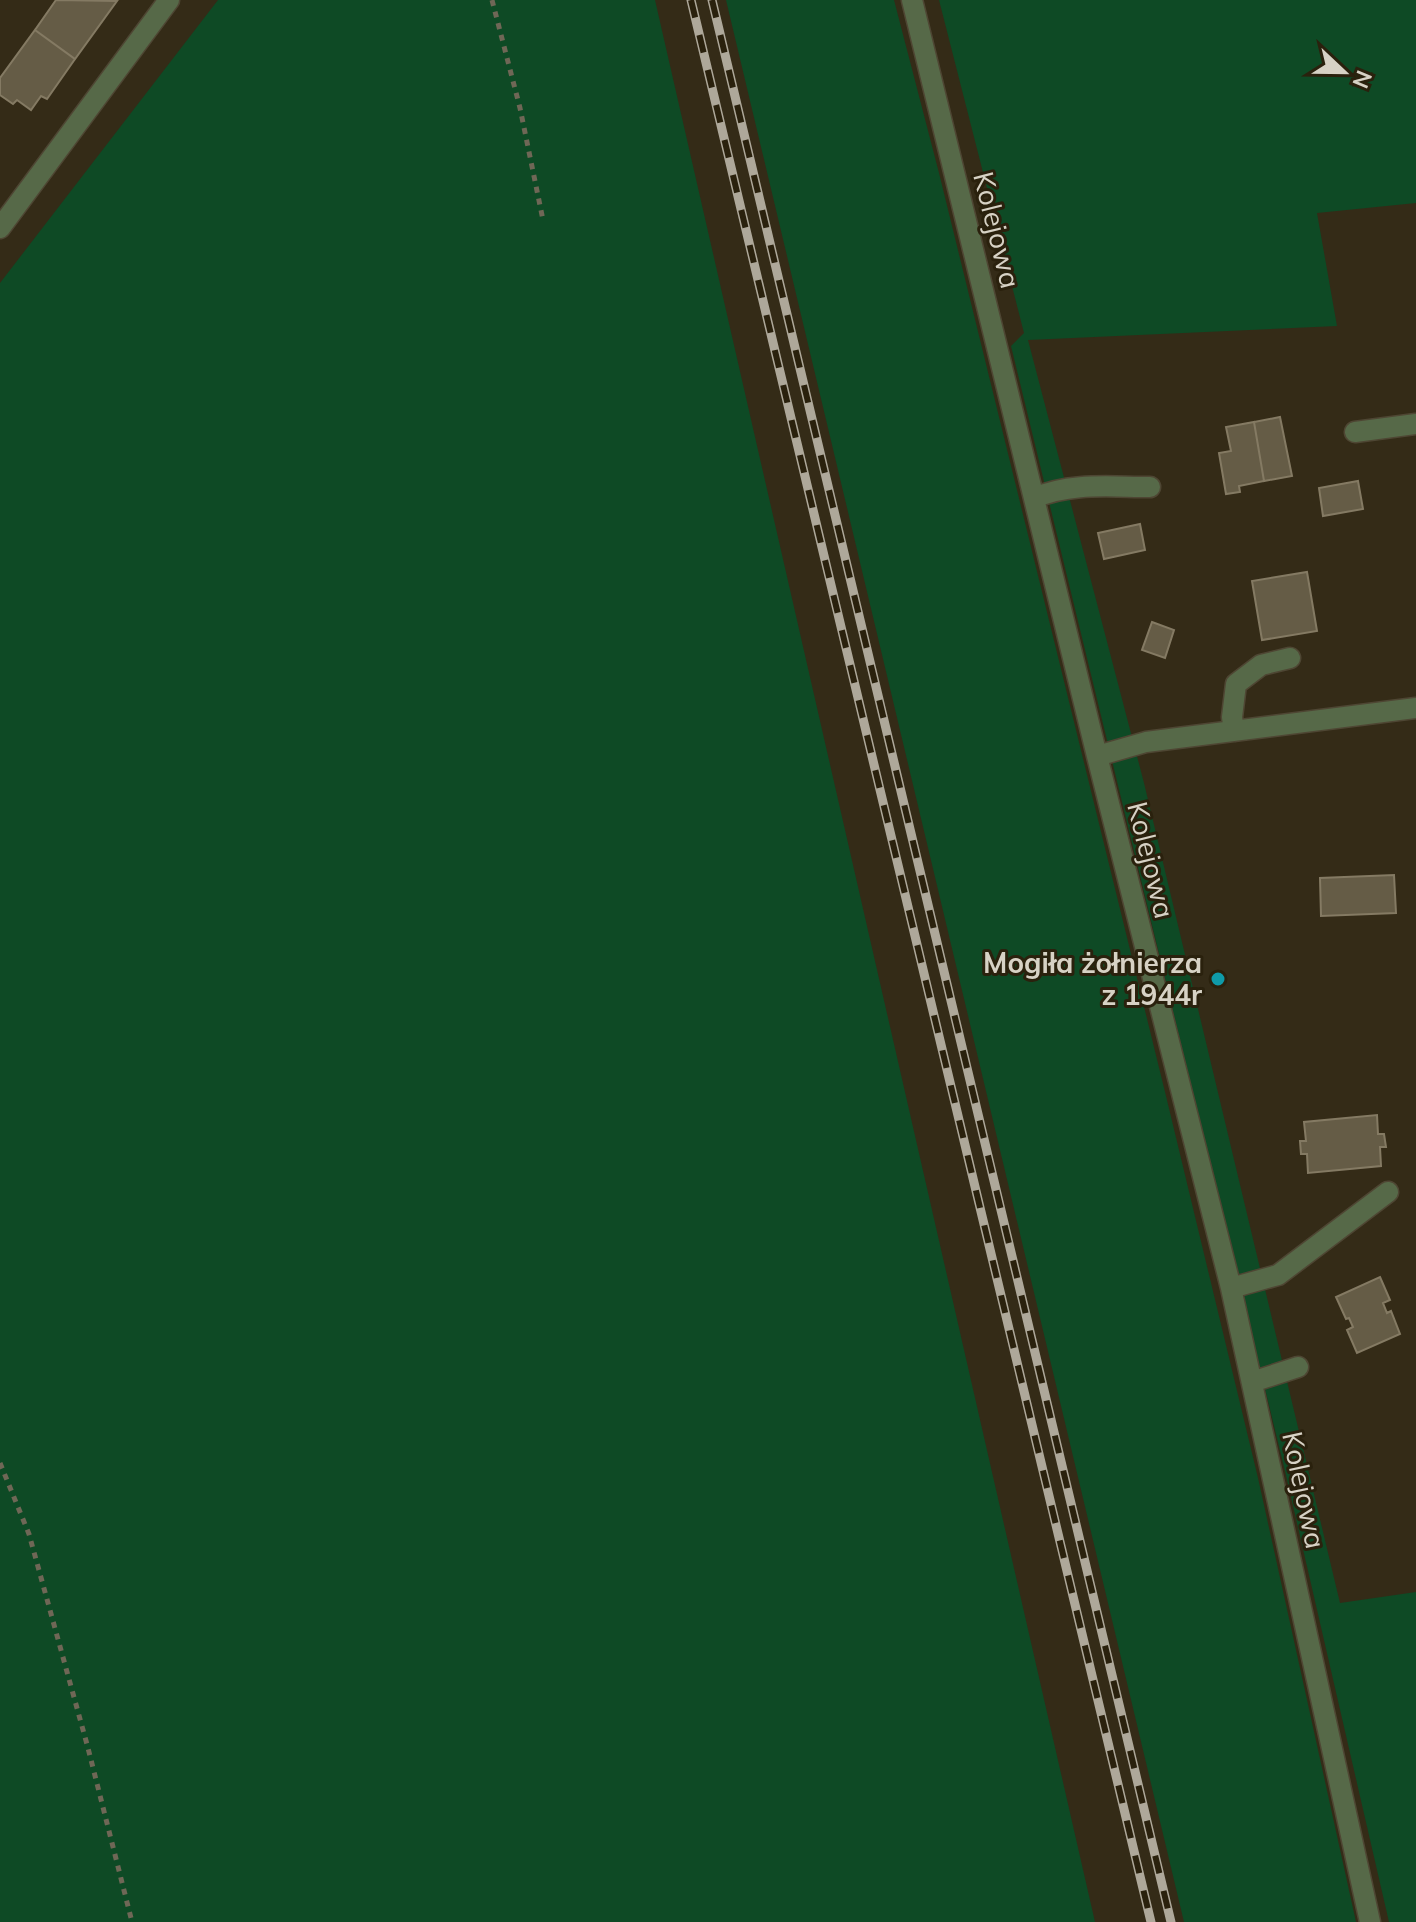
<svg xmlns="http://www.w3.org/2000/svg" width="1416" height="1922" font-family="Mulish,sans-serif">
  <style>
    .green { fill: #0e4a25 }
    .building { fill: #655c46; stroke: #847a63; stroke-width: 2 }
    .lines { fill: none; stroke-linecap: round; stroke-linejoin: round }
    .minor-casing { stroke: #4e4633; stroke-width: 23 }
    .path { stroke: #6f6756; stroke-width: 5; stroke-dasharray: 6 6; stroke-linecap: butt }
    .minor { stroke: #566948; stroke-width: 20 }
    .rail-casing { stroke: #aea89a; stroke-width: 9 }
    .rail { stroke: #2a210d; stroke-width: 6; stroke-dasharray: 18; stroke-linecap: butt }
    .culture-dot { fill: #0f9aa8; stroke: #2a210d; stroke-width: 3 }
    .labels { text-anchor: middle; stroke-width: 6; stroke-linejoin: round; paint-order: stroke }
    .street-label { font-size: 28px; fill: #d7d2c5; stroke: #2a210d }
    .poi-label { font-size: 28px; font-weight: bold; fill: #d7d2c5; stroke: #2a210d; text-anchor: end }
  </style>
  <rect width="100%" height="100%" fill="#342b17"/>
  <path class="green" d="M218,0H655L1095,1922H0V283Z
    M726,0H894L939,173L1166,1096L1258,1478L1356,1922H1184Z
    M939,0H1416V203L1317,213L1337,326L1028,340L1144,783L1340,1603L1416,1592V1922H1389L1285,1471L1011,346L1024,333Z"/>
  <path class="building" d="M56,0L117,1L75,59L35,30Z
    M35,30L75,59L47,99L41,96L31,110L17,100L13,104L0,95V78Z
    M1280,417L1292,476L1264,481L1254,422Z
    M1254,422L1264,481L1239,486L1240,492L1226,494L1219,453L1231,451L1226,427Z
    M1358,481L1363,509L1323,516L1319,488Z
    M1140,524L1145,550L1104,559L1098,533Z
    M1307,572L1317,631L1262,640L1252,581Z
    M1152,622L1174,630L1165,658L1142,650Z
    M1394,875L1396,913L1321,916L1320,878Z
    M1377,1115L1378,1134H1384L1386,1147H1380L1381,1166L1308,1173L1307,1154H1301L1300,1141H1306L1304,1122Z
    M1380,1277L1390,1300L1383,1303L1387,1313L1391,1311L1400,1334L1357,1353L1347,1330L1353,1327L1349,1318L1346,1319L1336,1297Z"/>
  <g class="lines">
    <defs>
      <path id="minor" d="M912,0L1097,756L1231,1288L1370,1922
        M0,228L169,0
        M1355,432L1416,424
        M1034,498C1071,482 1111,487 1150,487
        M1234,731L1232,717L1236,684L1261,665L1290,658
        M1097,756L1146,742L1416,708
        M1231,1288L1278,1275L1388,1192
        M1252,1382L1298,1367"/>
    </defs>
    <use href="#minor" class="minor-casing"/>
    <path class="path" d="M492,0L520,108L543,220
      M0,1463L29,1534L88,1748L132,1922"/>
    <use href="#minor" class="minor"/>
    <defs>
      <path id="rail" d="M691,0L1151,1922
        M712,0L1171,1922"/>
    </defs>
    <use href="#rail" class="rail-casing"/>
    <use href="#rail" class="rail"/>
  </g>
  <circle class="culture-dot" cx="1218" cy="979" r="8"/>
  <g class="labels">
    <g class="street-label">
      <text transform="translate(997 230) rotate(76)" y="10">Kolejowa</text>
      <text transform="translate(1151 860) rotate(76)" y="10">Kolejowa</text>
      <text transform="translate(1304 1490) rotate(78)" y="10">Kolejowa</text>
    </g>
    <g class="poi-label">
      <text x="1202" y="973">Mogiła żołnierza<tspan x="1202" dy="32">z 1944r</tspan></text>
    </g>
  </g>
  <g transform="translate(1344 72) rotate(112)" stroke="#2a210d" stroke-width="6" paint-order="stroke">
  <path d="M0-6L14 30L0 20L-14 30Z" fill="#d7d2c5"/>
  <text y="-12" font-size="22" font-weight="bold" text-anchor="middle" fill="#d7d2c5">N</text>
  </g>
</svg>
